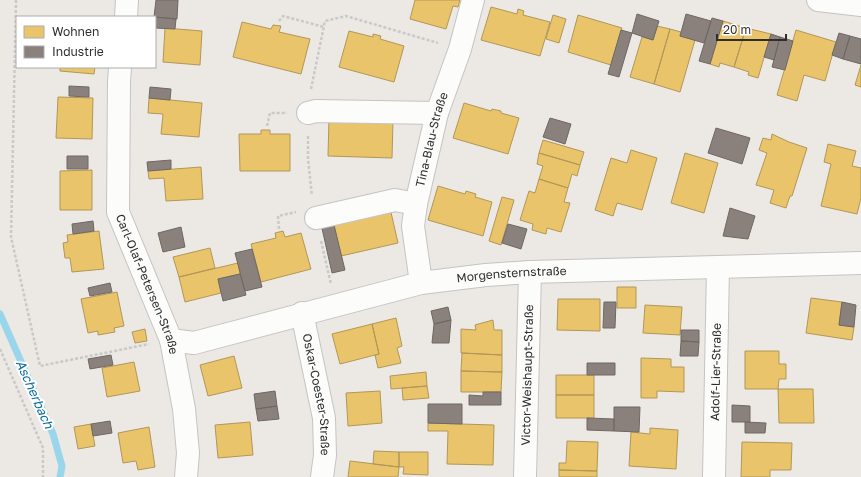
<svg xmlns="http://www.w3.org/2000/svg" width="861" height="477" font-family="'Golos Text',sans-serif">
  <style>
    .homes { fill: #e9c46a; stroke: #b19758 }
    .industry { fill: #8a817c; stroke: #6e6865 }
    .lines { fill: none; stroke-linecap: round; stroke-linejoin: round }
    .stream { stroke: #99d6ec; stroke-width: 7 }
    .minor-casing { stroke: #c5c4c5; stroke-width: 24 }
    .path { stroke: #c9c9c8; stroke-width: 2.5; stroke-dasharray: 3 2; stroke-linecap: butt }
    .minor { stroke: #fcfcfb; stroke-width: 22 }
    .labels { text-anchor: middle; stroke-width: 4; stroke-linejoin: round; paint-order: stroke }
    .street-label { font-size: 12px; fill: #2e2e2e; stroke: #fff }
    .water-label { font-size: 13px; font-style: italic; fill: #0d6fa3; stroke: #fff }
  </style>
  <rect width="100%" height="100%" fill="#ece8e4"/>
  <path class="homes" d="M415,0H460L458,7L453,6L446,29L410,19Z
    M491,7L517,14L518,9L524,11L523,15L550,22L540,56L481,40Z
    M553,15L566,19L559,43L546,39Z
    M578,15L622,28L611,65L568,52Z
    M723,21L746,28L734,67L720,63L719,67L710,64Z
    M242,22L271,29L273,25L281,26L279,32L310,39L301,74L233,57Z
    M657,26L670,29L654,84L630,77L642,37L653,40Z
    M165,28L202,31L200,65L163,62Z
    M746,28L771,34L758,78L748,75L749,72L734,67Z
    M670,29L681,32L680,36L695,40L680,92L654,84Z
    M796,30L836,42L825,81L804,75L797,101L777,95Z
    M349,31L373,37V34L381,36L380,39L404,46L394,82L339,67Z
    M861,65V87L855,85Z
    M60,67H95L94,74L60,71Z
    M58,97L93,98L92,139L56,138Z
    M149,98L202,103L199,137L161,134L163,114L148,113Z
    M464,103L491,111L492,109L501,111V113L519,118L508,154L453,138Z
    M329,118L393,120L392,158L328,156Z
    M261,130H270V134H290V171H240L239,134H261Z
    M772,134L789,142L807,148L792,196H790L786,208L770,203L774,190L756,185L767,153L759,150L763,138L771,140Z
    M543,140L584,152L580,165L539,153Z
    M828,144L856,151L852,166L861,168V198L857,214L821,206L831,164L824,162Z
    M631,150L657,158L642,210L617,203L613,216L595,210L611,158L627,163Z
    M539,153L580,165L577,176L572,174L568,188L539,179L543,166L537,164Z
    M685,153L718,163L704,213L671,203Z
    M201,167L203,199L166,201L164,178L149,179L148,171Z
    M92,170V210H60V171Z
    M539,179L568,188L564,202L570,203L561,232L547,228L546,234L532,230L533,224L520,220L529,191L535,193Z
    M438,186L465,194L466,191L476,194L475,197L492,202L483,236L428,220Z
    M502,197L514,200L501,245L489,241Z
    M390,208L398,243L341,256L333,221Z
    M99,231L104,269L72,272L70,258H65L63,243L68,242L67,235Z
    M283,231L285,237L301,233L311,269L261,282L251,244L276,238L275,233Z
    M210,248L215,268L179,277L173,257Z
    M238,263L240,274L218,279L221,293L185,302L179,277Z
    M617,287H636V308H617Z
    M117,292L124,326L114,328L115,332L98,335V331L88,333L81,299Z
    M811,298L842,302L839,325L854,327L852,340L806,333Z
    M558,299H600V331L557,330Z
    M645,305L682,307L680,335L643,333Z
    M396,318L402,346L397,348L401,363L378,368L375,355L379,354L372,324Z
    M493,320L494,330H502V355L461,353V329L476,330L475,325Z
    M372,324L379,354L340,364L332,334Z
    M145,329L147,341L135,343L132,332Z
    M745,351H779V364H786V379H779L778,389H745Z
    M462,353L502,355V372L461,371Z
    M234,356L242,388L208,396L200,365Z
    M641,358L671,359V367H684V392L657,391V398H641Z
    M134,362L140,391L107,397L102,368Z
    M461,371L502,372L501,392H461Z
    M426,372L427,386L391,389L390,376Z
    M556,375H594V395H556Z
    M427,386L429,398L403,400L402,388Z
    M778,389H813L814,423H779Z
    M380,391L382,423L348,426L346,393Z
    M556,395H594V418H556Z
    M250,422L253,455L218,458L215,425Z
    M428,423L494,425L493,465L447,464L448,431H428Z
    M91,424L95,446L78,449L74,427Z
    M149,427L155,467L138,470L136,461L123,463L118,433Z
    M650,428L678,430L676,469L629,466L631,432L650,434Z
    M567,441L598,442L597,471L559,470V463H566Z
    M742,442L792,443L791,470H770V477H741Z
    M374,451L399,452V467L373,464Z
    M399,452H428V475L403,474L404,467H399Z
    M350,461L399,467L398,477H348Z
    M559,470L597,471V477H559Z"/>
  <path class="industry" d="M156,0H178L177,19L154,17Z
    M637,14L659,21L653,40L632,33Z
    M686,14L711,21L704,43L680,36Z
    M155,17L176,19L175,29L155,28Z
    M712,18L723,21L710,64L699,61Z
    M621,30L632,33L619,77L608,74Z
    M839,33L850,36L843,59L832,55Z
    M771,34L780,37L774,60L764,57Z
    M850,36L861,39V64L843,59Z
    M780,37L793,41L785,70L772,67Z
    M69,86L89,87V97L69,96Z
    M150,87L171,89L170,100L149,98Z
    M550,118L571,124L565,144L543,137Z
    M716,128L750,138L742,164L708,153Z
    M67,156H88V169H67Z
    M171,160V169L148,171L147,162Z
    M730,208L755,216L748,239L723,236Z
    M93,221L94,231L73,234L72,224Z
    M333,221L345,270L332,273L321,224Z
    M508,224L527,229L521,249L502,243Z
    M181,227L185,247L163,252L158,233Z
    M252,249L262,287L245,291L235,253Z
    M240,274L246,295L223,301L218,279Z
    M110,283L112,292L90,296L88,288Z
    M604,302H616L615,328H603Z
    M842,302L856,305L854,327L839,325Z
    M448,307L451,320L434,324L431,311Z
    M451,320L449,343H432L434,324Z
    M681,330H699V342L681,341Z
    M681,341L699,342L698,356H680Z
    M111,355L113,365L90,369L88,359Z
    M587,363H615V375H587Z
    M275,391L277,406L256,409L254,394Z
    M483,392H501V405H469V395L483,396Z
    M428,404H462V424L428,423Z
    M732,405L750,406V422H732Z
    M277,406L279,419L258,421L256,409Z
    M614,407H640L639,432L614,431Z
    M587,418L614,419V431L587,430Z
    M110,421L112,433L93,436L91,424Z
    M745,422L766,423L765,433H745Z"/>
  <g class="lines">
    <path class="stream" d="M0,314L53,434L62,466L60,477"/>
    <defs>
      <g id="minor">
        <path d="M818,0L861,5"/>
        <path d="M126,17L127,0"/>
        <path id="s1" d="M120,67L119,82L118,212L171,340L184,409L188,453L186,477"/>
        <path d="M308,113L316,111L437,113"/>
        <path d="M316,218L395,200L416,204"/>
        <path id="s2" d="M421,283L413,226L416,204L437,113L460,49L473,0"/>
        <path id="s3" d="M302,313L324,418L325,455L322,477"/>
        <path id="s4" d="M171,340L194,343L421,283L486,275L530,272L861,263"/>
        <path id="s5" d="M525,477L530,272"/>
        <path id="s6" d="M714,477L718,267"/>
      </g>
    </defs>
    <use href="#minor" class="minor-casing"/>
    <path class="path" d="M16,0L11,237L40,366L149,344
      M279,21L283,16L324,27
      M311,89L325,21L346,16L438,43
      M267,126L270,113H287
      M308,136V159L312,196
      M279,229L278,216L296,212
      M321,241L331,284
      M0,349L43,448V477"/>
    <use href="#minor" class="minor"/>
  </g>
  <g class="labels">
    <g class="street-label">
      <text dy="4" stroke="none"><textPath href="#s2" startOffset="146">Tina-Blau-Straße</textPath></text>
      <text dy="4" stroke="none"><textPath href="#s4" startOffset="349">Morgensternstraße</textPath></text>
      <text dy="4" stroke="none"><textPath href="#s1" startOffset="223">Carl-Olaf-Petersen-Straße</textPath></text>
      <text dy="4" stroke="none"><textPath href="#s6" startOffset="105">Adolf-Lier-Straße</textPath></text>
      <text dy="4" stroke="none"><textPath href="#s5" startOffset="102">Victor-Weishaupt-Straße</textPath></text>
      <text dy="4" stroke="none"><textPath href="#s3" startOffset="83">Oskar-Coester-Straße</textPath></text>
    </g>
    <g class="water-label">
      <text transform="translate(35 394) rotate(66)" y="5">Ascherbach</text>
    </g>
  </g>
  <rect x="16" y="16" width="140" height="52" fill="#ffffff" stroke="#ababab"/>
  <rect x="24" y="26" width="20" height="12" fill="#e9c46a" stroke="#ababab"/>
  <text x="52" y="36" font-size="12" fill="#2e2e2e">Wohnen</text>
  <rect x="24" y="46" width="20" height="12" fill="#8a817c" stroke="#ababab"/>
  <text x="52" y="56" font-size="12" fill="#2e2e2e">Industrie</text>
  <path d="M717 34v6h69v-6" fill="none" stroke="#2e2e2e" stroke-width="2"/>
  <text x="723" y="34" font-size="12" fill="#2e2e2e" stroke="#ffffff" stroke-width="3" paint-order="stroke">20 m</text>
</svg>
